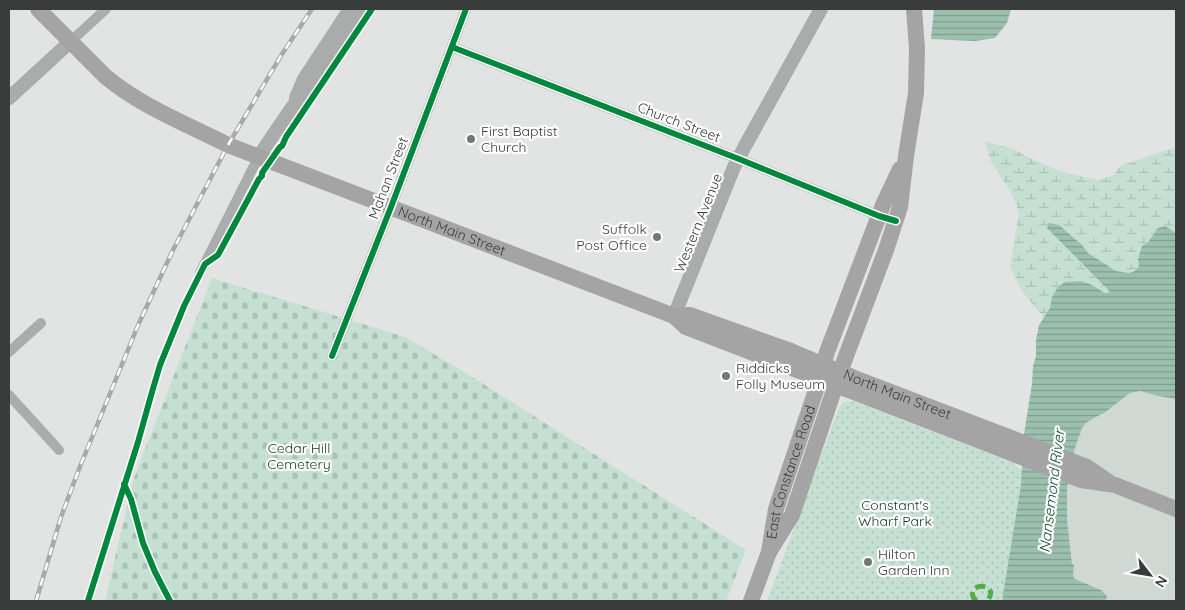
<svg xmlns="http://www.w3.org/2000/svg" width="1185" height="610" font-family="Quicksand,sans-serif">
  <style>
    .built { fill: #cfd8d3 }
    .wetland { fill: url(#wetland-marsh) }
    .cemetery { fill: url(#cemetery-stones) }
    .park { fill: url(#park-dots) }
    .water { fill: url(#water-rules) }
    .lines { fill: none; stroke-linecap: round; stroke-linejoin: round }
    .street { stroke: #abacac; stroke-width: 10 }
    .secondary { stroke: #aaabab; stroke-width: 14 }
    .primary { stroke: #a4a4a4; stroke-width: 16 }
    .rail-casing { stroke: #a8a9a9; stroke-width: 4.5 }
    .rail { stroke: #fff; stroke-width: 2.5; stroke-dasharray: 8; stroke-linecap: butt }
    .quiet { stroke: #55ac46; stroke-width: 5; stroke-dasharray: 10 5; stroke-linecap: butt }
    .cycleway-casing { stroke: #fff; stroke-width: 9 }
    .cycleway { stroke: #00873e; stroke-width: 6 }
    .poi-dot { fill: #747775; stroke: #fff; stroke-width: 2 }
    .labels { text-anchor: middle; stroke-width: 4.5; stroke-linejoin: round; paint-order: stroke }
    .street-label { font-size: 14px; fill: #3a3c3b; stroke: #fff }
    .poi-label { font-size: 14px; fill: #3a3c3b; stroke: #fff; text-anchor: start }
    .park-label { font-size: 14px; fill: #113c2a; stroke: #fff }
    .water-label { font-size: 15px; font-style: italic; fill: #0c4f35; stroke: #fff }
  </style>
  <defs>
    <pattern id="wetland-marsh" width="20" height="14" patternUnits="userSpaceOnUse" patternTransform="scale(1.25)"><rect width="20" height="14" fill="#c5e0d2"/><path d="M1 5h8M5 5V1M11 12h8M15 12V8" fill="none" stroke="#aac1b5"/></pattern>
    <pattern id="cemetery-stones" width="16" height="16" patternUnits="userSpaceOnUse" patternTransform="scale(1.25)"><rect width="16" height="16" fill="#c5e0d2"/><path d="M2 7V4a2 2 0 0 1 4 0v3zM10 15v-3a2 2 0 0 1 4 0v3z" fill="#aac1b5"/></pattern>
    <pattern id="park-dots" width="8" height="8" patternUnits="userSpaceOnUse" patternTransform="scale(1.25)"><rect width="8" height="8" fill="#c5e0d2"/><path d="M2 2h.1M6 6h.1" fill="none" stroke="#aac1b5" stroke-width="1.8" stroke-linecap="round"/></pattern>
    <pattern id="water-rules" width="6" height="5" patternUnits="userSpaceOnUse" patternTransform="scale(1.25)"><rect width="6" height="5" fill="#9bc0ae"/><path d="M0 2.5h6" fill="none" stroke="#7f9d8f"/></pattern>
  </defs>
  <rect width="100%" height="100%" fill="#e1e4e2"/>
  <path class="built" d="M1140,391L1158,396L1176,399V601H1106L1107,596L1101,590L1075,579L1073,576L1074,566L1072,564L1067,519V488L1075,448L1082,428L1086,423L1096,417L1104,413L1130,393Z"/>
  <path class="wetland" d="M985,141L1013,149L1036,161L1062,172L1098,180L1114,175L1120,166L1176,147V233L1165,226L1158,228L1147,242L1142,246L1138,259L1139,266L1135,272L1129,273L1116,271L1088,253L1082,245L1047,228L1110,293C1102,294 1098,288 1091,285C1082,281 1074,282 1065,282L1052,297L1050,308L1044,318L1022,291L1010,267L1019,213L1012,194L991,162Z"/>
  <path class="cemetery" d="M212,278L405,337L469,375L746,550L726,601H105L134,478Z"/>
  <path class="park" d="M853,401L1016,464L1015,467L1023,470L1002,601H767L839,408L843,403Z"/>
  <path class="water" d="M934,9H1011L1007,23L995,38L975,41L931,39Z
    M1049,223L1059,225L1082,245L1088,253L1116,271L1129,273L1135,271L1139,266L1138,259L1142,246L1148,242L1158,228L1165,226L1176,233V399L1158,396L1140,391L1130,393L1104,413L1096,417L1086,423L1082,428L1075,448L1067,488V519L1072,564L1074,565L1073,576L1075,579L1101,590L1107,596L1106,601H1002L1021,484L1024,434L1032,384L1033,366L1036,356V340L1039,325L1050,308L1052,297L1058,287L1065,282L1080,281L1090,284L1105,293L1110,292L1047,228Z"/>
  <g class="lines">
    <path class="street" d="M70,42L106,9
      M452,47L739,159L879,216L896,221
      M200,273L259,156
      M9,352L41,323
      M332,356L391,207L466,9
      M9,395L59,450"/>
    <path class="secondary" d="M9,98L70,42
      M296,98L304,79L350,9
      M259,156L293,106L313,85L363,9
      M674,316L734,167L745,146L821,9"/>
    <g class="primary">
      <path id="s1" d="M38,9L106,77C142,107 187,124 228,145L674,316L686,327L1081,480L1115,485L1176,509"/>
      <path id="s2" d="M674,316L690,315L791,351L862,381L1087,467L1109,482"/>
      <path d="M769,552L792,515L840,372L886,250L900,207L906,156L916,93L917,48L914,9"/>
      <path id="s3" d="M751,601L769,552L776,509L816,390L827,352L883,205L900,169"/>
    </g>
    <defs>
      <path id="rail" d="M36,601L61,517L79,469L139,323L173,250L228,145L282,54L312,9"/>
    </defs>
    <use href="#rail" class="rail-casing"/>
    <use href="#rail" class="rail"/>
    <path class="quiet" d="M976,601C960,582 1003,581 987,601"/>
    <defs>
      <path id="cycleway" d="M452,47L739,159L879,216L896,221
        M332,356L391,207L466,9
        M124,484L131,499L143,543L155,572L170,601
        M88,601L138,442L152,392L160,365L184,306L205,264L218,255L259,179L262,176V173L280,147L282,146L286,137L372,9"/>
    </defs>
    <use href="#cycleway" class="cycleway-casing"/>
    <use href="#cycleway" class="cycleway"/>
  </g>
  <g class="poi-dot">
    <circle cx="471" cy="139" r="5"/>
    <circle cx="657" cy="237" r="5"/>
    <circle cx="726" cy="376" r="5"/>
    <circle cx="868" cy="562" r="5"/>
  </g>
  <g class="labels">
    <g class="street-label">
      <text transform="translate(679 122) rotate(21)" y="5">Church Street</text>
      <text transform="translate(388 178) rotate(-69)" y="5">Mahan Street</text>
      <text transform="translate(698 223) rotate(-68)" y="5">Western Avenue</text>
      <text dy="5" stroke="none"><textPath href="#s1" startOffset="476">North Main Street</textPath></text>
      <text dy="5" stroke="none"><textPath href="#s2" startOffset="238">North Main Street</textPath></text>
      <text dy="5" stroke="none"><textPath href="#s3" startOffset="135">East Constance Road</textPath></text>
    </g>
    <g class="poi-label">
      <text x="481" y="136">First Baptist<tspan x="481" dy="16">Church</tspan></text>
      <text x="647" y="234" text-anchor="end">Suffolk<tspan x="647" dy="16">Post Office</tspan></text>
      <text x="736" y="373">Riddicks<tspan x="736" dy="16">Folly Museum</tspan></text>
      <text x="878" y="559">Hilton<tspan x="878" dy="16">Garden Inn</tspan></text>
    </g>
    <g class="park-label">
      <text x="299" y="453">Cedar Hill<tspan x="299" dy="16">Cemetery</tspan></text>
      <text x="895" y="510">Constant's<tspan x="895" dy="16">Wharf Park</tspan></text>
    </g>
    <g class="water-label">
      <text transform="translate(1052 491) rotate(-83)" y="5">Nansemond River</text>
    </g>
  </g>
  <rect width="1185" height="610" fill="none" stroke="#3a3c3b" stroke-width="20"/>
  <g transform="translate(1150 575) rotate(121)" stroke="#ffffff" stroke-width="4" paint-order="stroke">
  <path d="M0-4L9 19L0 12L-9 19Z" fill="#3a3c3b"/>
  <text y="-8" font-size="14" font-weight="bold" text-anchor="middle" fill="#3a3c3b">N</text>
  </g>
</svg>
